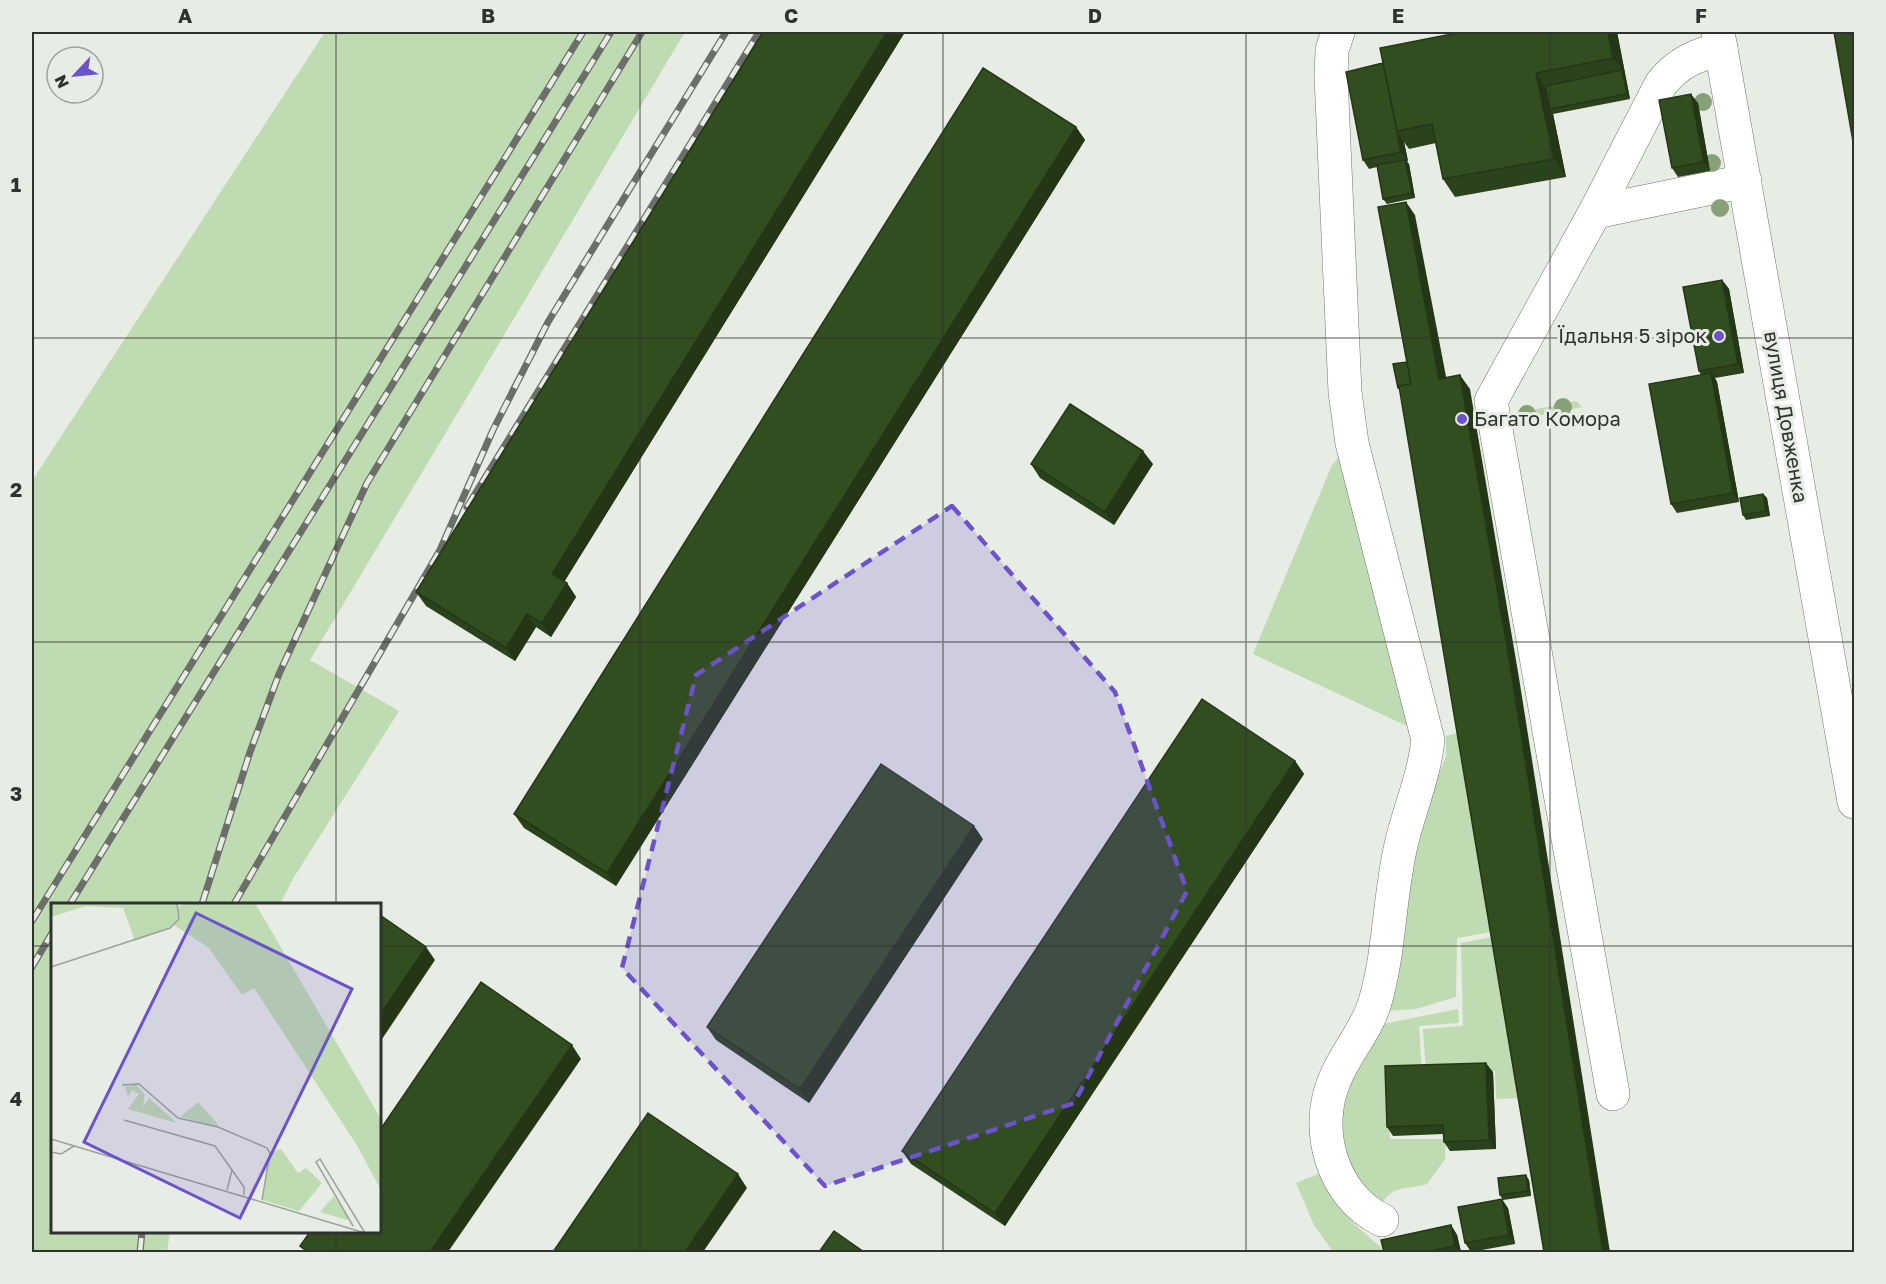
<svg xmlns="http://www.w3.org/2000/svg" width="1886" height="1284" font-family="'Golos Text',sans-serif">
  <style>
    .green { fill: #bfdbb1 }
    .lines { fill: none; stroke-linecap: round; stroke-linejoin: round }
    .minor-casing { stroke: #71766e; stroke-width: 34 }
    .major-casing { stroke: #71766e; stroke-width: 34 }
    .minor { stroke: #fff; stroke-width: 33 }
    .major { stroke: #fff; stroke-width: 33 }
    .rail-casing { stroke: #6b6e69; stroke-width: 7 }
    .rail { stroke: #e7ece4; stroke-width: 4.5; stroke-dasharray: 14; stroke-linecap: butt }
    .tree { fill: #87a077 }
    .wall { fill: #2b431c }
    .shaded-wall { fill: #233717 }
    .building { fill: #324e21; stroke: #233717; stroke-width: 1.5 }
    .marked { fill: #6c52cb; fill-opacity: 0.2; stroke: #6c52cb; stroke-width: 4.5; stroke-dasharray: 12 8; stroke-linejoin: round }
    .grid { fill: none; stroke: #2f322e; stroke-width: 1.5; stroke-opacity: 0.55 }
    .poi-dot { fill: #6c52cb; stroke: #e7ece4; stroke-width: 2 }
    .labels { text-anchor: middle; stroke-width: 6; stroke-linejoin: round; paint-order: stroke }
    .poi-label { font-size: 20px; fill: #2f322e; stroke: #e7ece4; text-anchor: end }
    .street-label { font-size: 20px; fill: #2f322e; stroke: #e7ece4 }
    .inset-road { fill: none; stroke: #9da29b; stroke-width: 1.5 }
    .view { fill: #6c52cb; fill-opacity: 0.15; stroke: #6c52cb; stroke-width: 3 }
    .inset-edge { fill: none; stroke: #2f322e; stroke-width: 3 }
    .neatline { fill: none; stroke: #2f322e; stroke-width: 2 }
    .grid-label { font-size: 20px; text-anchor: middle; font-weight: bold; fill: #2f322e }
  </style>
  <rect width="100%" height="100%" fill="#e7ece4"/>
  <path class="green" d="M325,32H685L310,660L399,711L294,877L280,904H52V1232H170L167,1252H32V481Z
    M1576,401L1582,407L1516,420L1518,413Z
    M1352,443L1411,728L1253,654L1332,465Z
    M1463,732L1496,931L1457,938L1456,997L1416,1009L1387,1011L1408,856L1446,756V736Z
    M1497,936L1524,1098L1496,1099L1495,1071L1426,1072L1423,1029L1463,1026L1461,943Z
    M1458,1009L1459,1023L1419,1026L1422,1073L1389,1074L1390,1139H1446L1445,1159L1427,1184C1408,1190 1391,1184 1381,1206L1343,1163L1336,1111L1378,1025Z
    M1323,1172L1335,1198L1352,1222L1386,1252H1333L1314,1225L1296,1183Z"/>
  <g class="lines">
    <defs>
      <path id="minor" d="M1338,32L1332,50L1331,77L1345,392L1352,443L1428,740C1424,777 1409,810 1401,845C1389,897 1390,951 1375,1002C1367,1030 1346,1052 1335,1079C1313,1129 1332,1196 1382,1220
        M1595,212L1661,84C1678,62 1696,56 1721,48
        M1613,1094L1491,401L1595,212L1745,181"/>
      <path id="major" d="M1718,32L1854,802"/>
    </defs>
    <use href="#minor" class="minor-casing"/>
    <use href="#major" class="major-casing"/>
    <use href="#minor" class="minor"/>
    <use href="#major" class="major"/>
    <defs>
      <path id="rail" d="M467,507L759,32
        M70,904L611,32
        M202,904L250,752L279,674L367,483L642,32
        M234,904L440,550L493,430L548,322L726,32
        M32,921L583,32
        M32,967L52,933
        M140,1252L142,1232"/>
    </defs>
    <use href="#rail" class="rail-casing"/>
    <use href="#rail" class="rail"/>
  </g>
  <g class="tree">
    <circle cx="1703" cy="102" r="9"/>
    <circle cx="1712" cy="163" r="9"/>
    <circle cx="1720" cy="208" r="9"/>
    <circle cx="1563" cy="407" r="9"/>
    <circle cx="1527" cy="414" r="9"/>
  </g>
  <path class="wall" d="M905,32L564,582L567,583L576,597L551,637L536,627L515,661L426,606L416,592Z
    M1617,32L1630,99L1553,114L1566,177L1455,197L1443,179L1436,143L1409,149L1404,142L1408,161L1407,162L1409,164L1415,198L1387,204L1383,199L1377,167L1369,169L1363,160L1346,72Z
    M1698,103L1710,171L1678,177L1672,168Z
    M1076,127L1085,140L616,886L524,828L514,814Z
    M1722,280L1729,289L1744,373L1715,378L1717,382L1739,502L1677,513L1671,504L1701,375L1699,371Z
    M1031,464H1153L1114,525L1040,478Z
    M1763,494L1767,498L1770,516L1746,520L1743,515Z
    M1295,761L1304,774L1005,1226L911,1164L902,1151Z
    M983,839L809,1103L716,1040L707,1027Z
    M1493,1072L1496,1149L1450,1151L1444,1142L1443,1134L1393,1136L1387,1127Z
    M1529,1180L1531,1196L1503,1200L1500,1195Z
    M1508,1208L1515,1244L1471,1252L1465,1243Z
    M1451,1225L1457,1235L1461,1252H1384Z"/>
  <path class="shaded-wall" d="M887,32H905L561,587L552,574Z
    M1608,32H1617L1630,99L1627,94L1622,70L1613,58Z
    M1536,73L1548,90L1550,109L1553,114L1566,177L1554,159Z
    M1691,94L1698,103L1710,171L1704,162Z
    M1076,127L1085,140L616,886L607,873Z
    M1398,133L1404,142L1408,161L1401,152Z
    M1405,160L1409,164L1415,198L1412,193Z
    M1406,202L1415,215L1449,392L1439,379Z
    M1722,280L1729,289L1744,373L1738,364Z
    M1711,373L1717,382L1739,502L1733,493Z
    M1460,375L1470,389L1519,678L1610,1252H1603Z
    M1143,451L1153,464L1114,525L1105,512Z
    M1763,494L1767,498L1770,516L1766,511Z
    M567,583L576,597L551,637L542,623Z
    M527,614L536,627L515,661L506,648Z
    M1295,761L1304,774L1005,1226L995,1213Z
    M974,826L983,839L809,1103L800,1089Z
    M426,947L435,960L380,1042V1015Z
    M572,1045L581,1059L448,1252H430Z
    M1486,1063L1493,1072L1496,1149L1489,1140Z
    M738,1174L747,1188L703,1252H685Z
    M1526,1175L1529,1180L1531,1196L1528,1191Z
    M1502,1199L1508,1208L1515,1244L1509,1235Z
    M1451,1225L1457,1235L1461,1252H1460L1455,1246Z"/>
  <path class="building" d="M763,32H887L552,574L567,583L542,623L527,614L506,648L416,592Z
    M1462,32H1608L1613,58L1536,73L1554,159L1443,179L1432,124L1397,131L1380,48Z
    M1834,32H1854V147Z
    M1383,63L1401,152L1363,160L1346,72Z
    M983,68L1076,127L607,873L514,814Z
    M1622,70L1627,94L1550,109L1545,86Z
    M1691,94L1704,162L1672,168L1659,100Z
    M1405,160L1412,193L1383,199L1377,165Z
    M1406,202L1439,379L1460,375L1510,664L1603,1252H1544L1399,386L1411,384L1378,207Z
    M1722,280L1738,364L1699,371L1683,287Z
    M1407,362L1411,384L1399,386V388H1398L1393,364Z
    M1711,373L1733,493L1671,504L1649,384Z
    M1070,404L1143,451L1105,512L1031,464Z
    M1763,494L1766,511L1743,515L1740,498Z
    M1202,699L1295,761L995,1213L902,1151Z
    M881,764L974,826L800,1089L707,1027Z
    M380,915L426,947L380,1015Z
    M481,982L572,1045L430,1252H308L300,1246L310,1232H380V1130Z
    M1486,1063L1489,1140L1444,1142L1443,1125L1387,1127L1385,1066Z
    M648,1113L738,1174L685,1252H553Z
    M1526,1175L1528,1191L1500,1195L1498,1178Z
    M1502,1199L1509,1235L1465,1243L1458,1207Z
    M1451,1225L1455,1246L1435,1250L1436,1252H1384L1381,1240Z
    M834,1231L864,1252H819Z"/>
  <path class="marked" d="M952,506L1115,692L1187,891L1074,1103L825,1186L622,968L696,675Z"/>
  <path class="grid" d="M336,32V904M640,32V1252M943,32V1252M1246,32V1252M1550,32V1252M32,338H1854M32,642H1854M32,946H52M380,946H1854M336,1232V1252"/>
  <g class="poi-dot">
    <circle cx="1719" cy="336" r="6"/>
    <circle cx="1462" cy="419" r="6"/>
  </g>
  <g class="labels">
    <g class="poi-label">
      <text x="1707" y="343">Їдальня 5 зірок</text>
      <text x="1474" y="426" text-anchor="start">Багато Комора</text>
    </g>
    <g class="street-label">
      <text transform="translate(1786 417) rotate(80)" y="7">вулиця Довженка</text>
    </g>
  </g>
  <g transform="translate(51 903)">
    <rect width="330" height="330" fill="#e7ece4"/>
    <path d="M0,0H126L128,4L134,0H204L330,216V287L307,244L203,85L191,92L158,45L123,22L84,38L72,5L35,3L0,14ZM84,181L94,191L92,204L98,195L126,220L77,206L88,191L81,187L77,194L74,184ZM147,199L166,220L167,224L129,214ZM230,246L247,270L255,265L271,280L248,308L211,297L219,250ZM283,293L297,315L296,317L269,309Z" fill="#bfdbb1"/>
    <path class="inset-road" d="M0,64L119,25L128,16L126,0M71,182L88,181L127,215L167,224L216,245L219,250L211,297M73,217L164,243L181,267L176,287M0,236L314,330M0,249L10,251L23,243M181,267L193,284V292M302,323L265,259L269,256L314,330"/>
    <path class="view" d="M145,10L301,86L189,315L33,239Z"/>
    <rect width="330" height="330" class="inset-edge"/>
  </g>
  <rect width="1886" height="1284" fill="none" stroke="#e7ece4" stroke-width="66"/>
  <g transform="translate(75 75) rotate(244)"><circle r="28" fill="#e7ece4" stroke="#9da29b" stroke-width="1.5"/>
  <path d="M0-4.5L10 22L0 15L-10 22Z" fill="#6c52cb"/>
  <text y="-9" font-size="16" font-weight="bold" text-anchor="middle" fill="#2f322e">N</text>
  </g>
  <rect x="33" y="33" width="1820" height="1218" class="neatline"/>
  <g class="grid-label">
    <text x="185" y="23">A</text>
    <text x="488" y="23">B</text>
    <text x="791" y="23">C</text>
    <text x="1095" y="23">D</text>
    <text x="1398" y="23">E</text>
    <text x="1701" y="23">F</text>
    <text x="16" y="192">1</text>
    <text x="16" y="497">2</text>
    <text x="16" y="801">3</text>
    <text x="16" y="1106">4</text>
  </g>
</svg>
